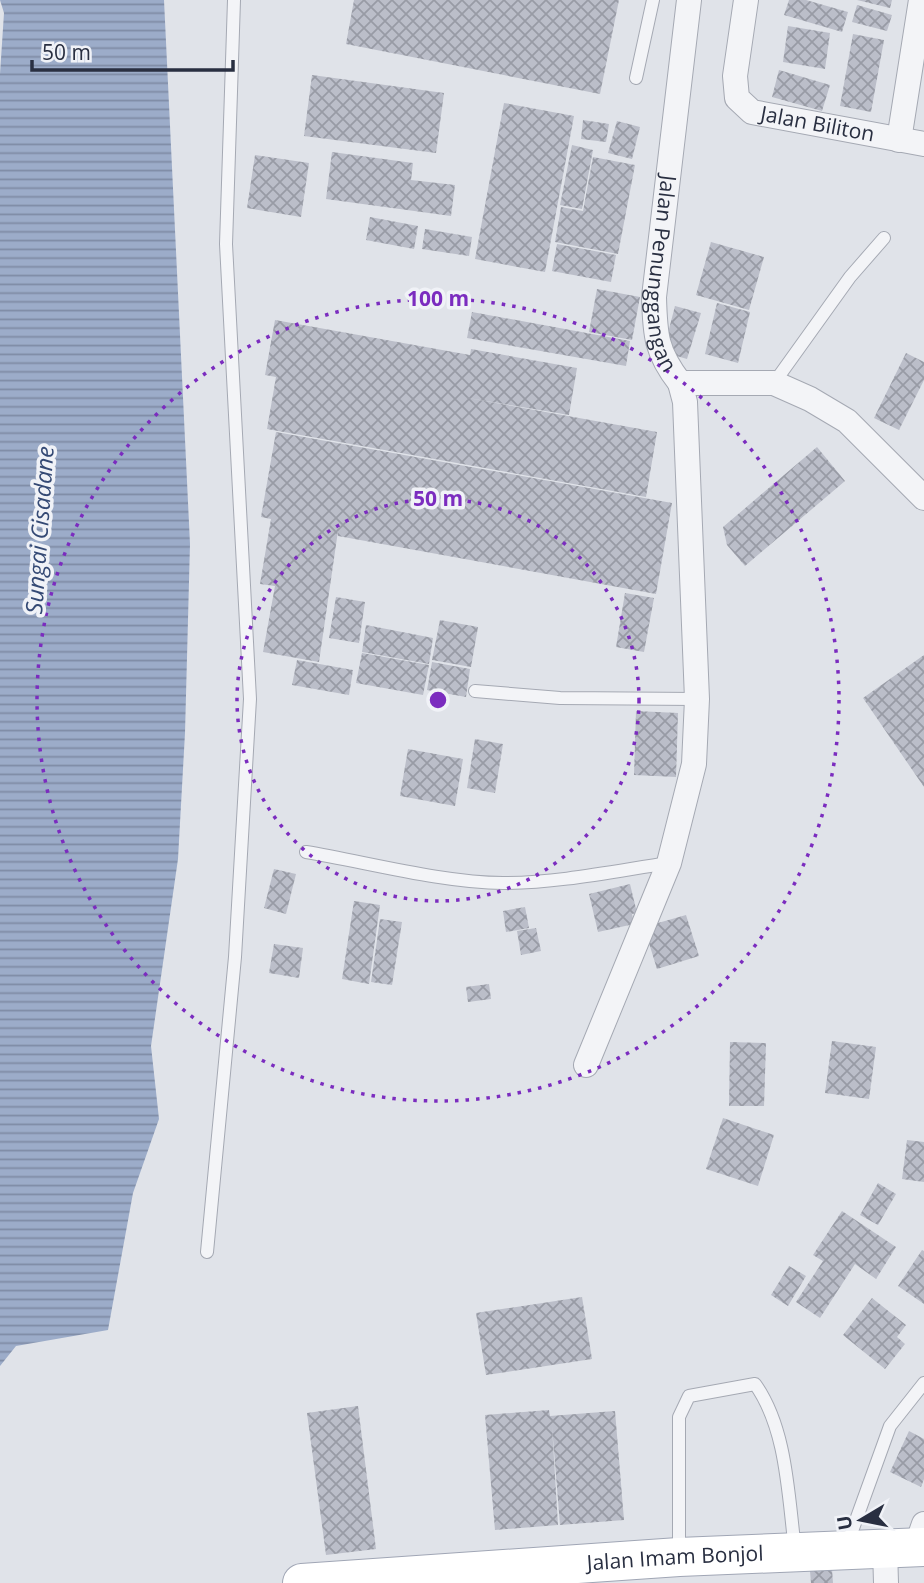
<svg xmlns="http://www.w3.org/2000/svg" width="924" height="1583" font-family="'Open Sans',sans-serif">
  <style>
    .water { fill: url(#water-rules) }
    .building { fill: url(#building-cross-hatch) }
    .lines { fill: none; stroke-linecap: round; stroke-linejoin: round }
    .lane-casing { stroke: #a5a9b3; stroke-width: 14 }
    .street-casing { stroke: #a5a9b3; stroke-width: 26 }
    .primary-casing { stroke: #a0a6b5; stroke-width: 40 }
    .lane { stroke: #f3f4f7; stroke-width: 12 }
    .street { stroke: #f3f4f7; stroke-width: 24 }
    .primary { stroke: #fff; stroke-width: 38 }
    .ring { fill: none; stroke: #7b2cbf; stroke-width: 3.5; stroke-dasharray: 3.5 7 }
    .labels { text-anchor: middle; stroke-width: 7; stroke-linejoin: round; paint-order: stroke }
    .street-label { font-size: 21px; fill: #292f41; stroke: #f0f2f7 }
    .water-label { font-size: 23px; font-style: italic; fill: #344974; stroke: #f0f2f7 }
    .centre { fill: #7b2cbf; stroke: #f0f2f7; stroke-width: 3.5 }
    .ring-label { font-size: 21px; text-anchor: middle; font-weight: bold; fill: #7b2cbf; stroke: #f0f2f7; stroke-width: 7; stroke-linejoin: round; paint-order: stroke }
  </style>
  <defs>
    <pattern id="water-rules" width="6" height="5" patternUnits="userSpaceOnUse" patternTransform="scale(1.75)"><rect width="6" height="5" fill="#9cacc9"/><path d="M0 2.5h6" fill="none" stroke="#7f8ca5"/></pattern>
    <pattern id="building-cross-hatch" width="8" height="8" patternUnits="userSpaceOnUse" patternTransform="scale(1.75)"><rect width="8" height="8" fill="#bbbec9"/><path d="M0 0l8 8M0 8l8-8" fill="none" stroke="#989ba5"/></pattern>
  </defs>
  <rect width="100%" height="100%" fill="#e0e3e9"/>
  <path class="water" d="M0,0H164L190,544L185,733L178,859L151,1046L159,1119L133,1193L108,1330L16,1346L0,1366V74L4,13Z"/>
  <path class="building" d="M354,0H619L600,94L346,44Z
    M789,0H806L848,12L842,32L784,15Z
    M857,0H892L890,8Z
    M857,5L892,15L887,31L852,22Z
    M788,26L830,33L825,69L783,62Z
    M853,34L884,40L871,112L840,106Z
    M779,70L830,85L822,111L772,97Z
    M312,75L444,93L436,153L304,136Z
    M504,103L574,116L545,272L475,259Z
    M583,120L609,124L606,142L581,139Z
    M617,121L640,127L632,159L608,153Z
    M572,145L593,150L582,209L560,205Z
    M332,152L413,163L411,180L455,185L451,216L326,199Z
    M255,155L309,163L301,217L247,208Z
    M593,157L635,165L618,254L555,242L561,207L583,211Z
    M370,217L418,226L414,249L366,240Z
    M425,229L472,237L469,256L422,249Z
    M711,242L764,257L749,310L696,295Z
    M557,244L616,255L611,282L552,271Z
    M597,289L640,297L632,340L589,332Z
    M717,303L750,312L738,363L705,354Z
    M675,306L701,313L687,359L663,352Z
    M472,312L630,341L626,366L467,338Z
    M275,320L470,355L471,349L577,368L569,415L462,397L657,432L646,497L267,429L276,377L265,375Z
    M906,353L924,362V380L899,430L874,418Z
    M276,432L672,503L656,594L338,536V531L319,662L263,652L275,586L260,584L271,519L261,517Z
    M817,447L845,481L745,566L727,545L723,527Z
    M625,593L654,598L644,652L616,647Z
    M336,597L365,602L359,643L329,638Z
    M440,620L478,627L471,667L432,660Z
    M366,625L433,638L429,664L362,652Z
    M362,653L429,665L423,695L356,683Z
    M924,655V787L863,698Z
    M297,660L353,670L349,695L292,685Z
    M432,662L470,669L466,697L427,690Z
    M636,711L678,713L676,777L634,775Z
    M475,739L503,744L495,793L467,788Z
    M408,749L463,759L455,806L400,796Z
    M274,869L296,874L286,914L264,908Z
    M630,884L637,913L632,914L634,924L598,932L589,894Z
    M354,901L380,905L369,984L342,979Z
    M525,907L529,928L506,932L503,911Z
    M686,915L699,956L657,969L644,927Z
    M380,919L402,922L392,985L371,982Z
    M536,928L541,951L521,955L517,931Z
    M274,944L303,948L299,978L269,973Z
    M489,984L491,999L468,1002L466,987Z
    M832,1041L876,1047L869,1099L825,1093Z
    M730,1042L766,1043L764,1106H729Z
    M723,1118L774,1135L758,1186L706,1169Z
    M907,1140L924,1142V1182L902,1179Z
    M878,1183L896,1194L878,1225L860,1215Z
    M842,1211L896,1247L876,1279L855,1264L820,1318L796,1302L823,1261L813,1255Z
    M922,1250L924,1251V1304L898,1286Z
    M789,1266L806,1276L788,1306L771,1295Z
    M582,1297L592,1359L486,1375L476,1313Z
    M872,1298L906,1325L897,1337L905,1344L885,1369L843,1335Z
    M358,1406L376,1549L326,1555L307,1413Z
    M549,1410L550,1416L615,1411L624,1520L560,1525L552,1426L558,1525L495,1530L485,1415Z
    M909,1431L924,1439V1479L921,1487L890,1472Z
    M832,1569L833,1583H811L810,1571Z"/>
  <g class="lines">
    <defs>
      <path id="lane" d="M636,78L653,0
        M774,383L850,277L884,238
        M475,691L560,698L697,699
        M306,852C366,862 444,883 503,883C558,883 615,871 669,863
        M207,1252L235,957L250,699L226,244L234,0
        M847,1545L890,1426L924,1383
        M679,1553V1417L689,1396L755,1384C787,1429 788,1495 795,1549"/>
      <g id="street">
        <path id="s1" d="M689,0L654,297C655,335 656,352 680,383H774L810,399L847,421L924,498"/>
        <path id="s2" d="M746,0L735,76L737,98L752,112L924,144"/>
        <path d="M899,140L921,0"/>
        <path d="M586,1065L669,863L694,764L697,699L685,402L680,383"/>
        <path d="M916,1547L924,1524"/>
        <path d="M885,1548L886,1583"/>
      </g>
      <g id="primary">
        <path id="s3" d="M302,1583L679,1557L924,1547"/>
      </g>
    </defs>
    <use href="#lane" class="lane-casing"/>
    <use href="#street" class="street-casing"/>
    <use href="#primary" class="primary-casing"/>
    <use href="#lane" class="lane"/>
    <use href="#street" class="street"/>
    <use href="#primary" class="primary"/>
  </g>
  <g class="ring">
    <circle cx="438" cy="700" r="201"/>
    <circle cx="438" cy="700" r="401"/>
  </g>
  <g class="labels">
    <g class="street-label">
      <text dy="7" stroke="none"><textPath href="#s2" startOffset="186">Jalan Biliton</textPath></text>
      <text dy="7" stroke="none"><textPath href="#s1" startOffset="276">Jalan Penunggangan</textPath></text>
      <text dy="7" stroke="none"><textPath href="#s3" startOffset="374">Jalan Imam Bonjol</textPath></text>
    </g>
    <g class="water-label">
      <text transform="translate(40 530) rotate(-86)" y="8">Sungai Cisadane</text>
    </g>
  </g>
  <circle cx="438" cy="700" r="10" class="centre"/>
  <g class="ring-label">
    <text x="438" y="306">100 m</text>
    <text x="438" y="506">50 m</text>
  </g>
  <g transform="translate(861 1520) rotate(260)" stroke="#f0f2f7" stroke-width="5" paint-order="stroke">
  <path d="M0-5L12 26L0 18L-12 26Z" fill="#292f41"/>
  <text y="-10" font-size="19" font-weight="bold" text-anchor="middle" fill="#292f41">U</text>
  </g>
  <path d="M32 60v10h201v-10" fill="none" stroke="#292f41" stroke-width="3.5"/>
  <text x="42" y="60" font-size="21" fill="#292f41" stroke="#f0f2f7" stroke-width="5" paint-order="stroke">50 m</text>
</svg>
